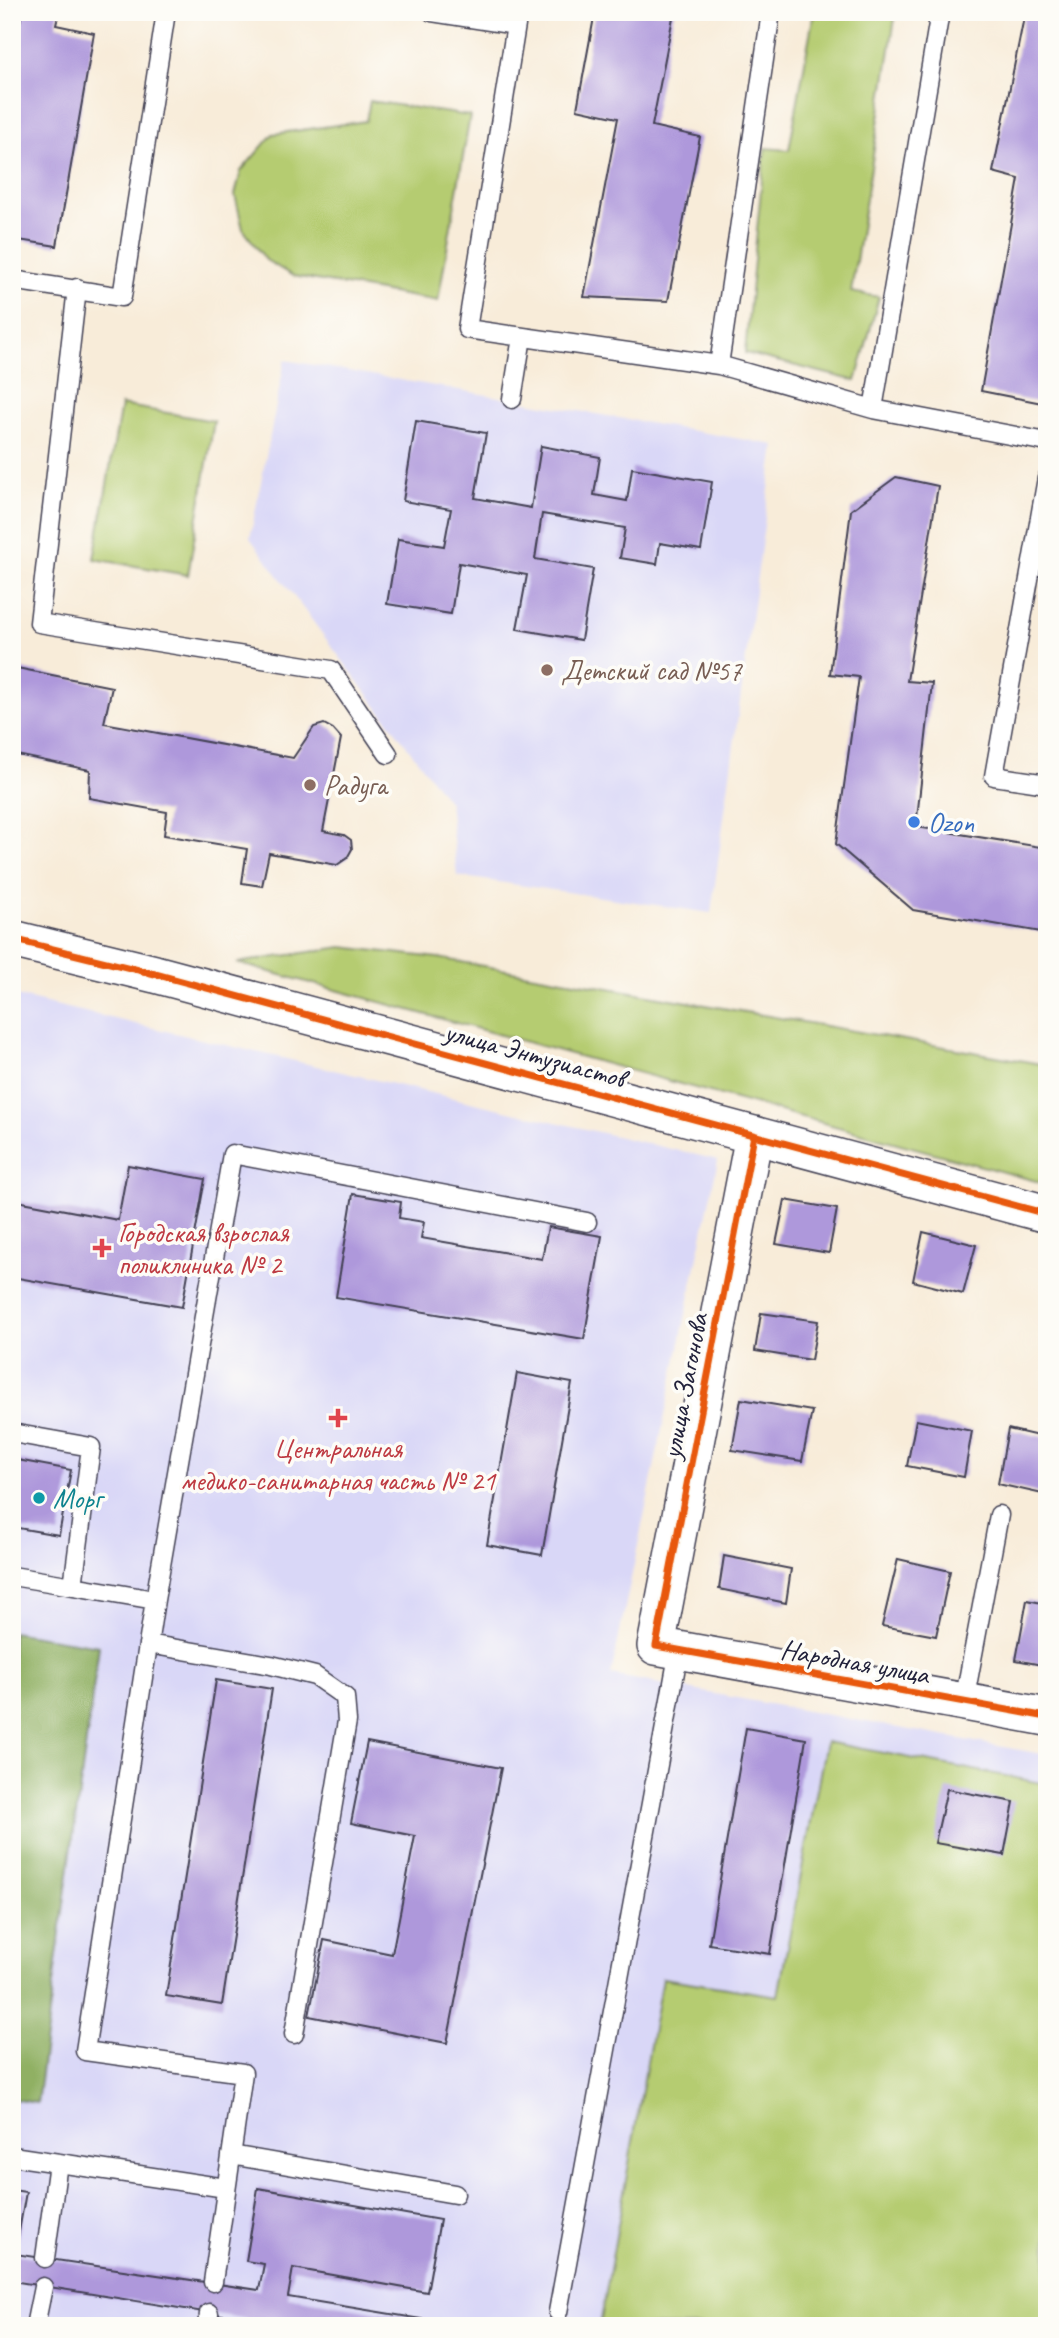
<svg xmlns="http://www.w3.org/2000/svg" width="1059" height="2338" font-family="Caveat,sans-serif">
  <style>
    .built { fill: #d9d7f7 }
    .green { fill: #b5cc71; stroke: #6c7756; stroke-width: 2 }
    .forest { fill: #90b063; stroke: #59694f; stroke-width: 2 }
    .building { fill: #ae98db }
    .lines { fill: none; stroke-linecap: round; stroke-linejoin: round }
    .service-casing { stroke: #424053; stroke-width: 21 }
    .minor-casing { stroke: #424053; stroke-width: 40 }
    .service { stroke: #fff; stroke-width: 18 }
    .minor { stroke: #fff; stroke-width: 37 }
    .cycleway-casing { stroke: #fdfcf7; stroke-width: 11 }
    .cycleway { stroke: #e8590c; stroke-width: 7 }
    .education-dot { fill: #8d6e63; stroke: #fdfcf7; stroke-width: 2.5 }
    .shop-dot { fill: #3f7fe0; stroke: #fdfcf7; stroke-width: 2.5 }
    .health-dot { fill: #e0444e; stroke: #fdfcf7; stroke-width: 2.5 }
    .culture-dot { fill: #0f9aa8; stroke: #fdfcf7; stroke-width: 2.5 }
    .labels { text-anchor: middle; stroke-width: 7; stroke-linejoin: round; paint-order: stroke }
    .education-label { font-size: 28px; fill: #785e54; stroke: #fdfcf7; text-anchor: start }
    .shop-label { font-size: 28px; fill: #366cbe; stroke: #fdfcf7; text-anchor: start }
    .street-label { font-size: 28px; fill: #22223b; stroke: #fdfcf7 }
    .health-label { font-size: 28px; fill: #be3a42; stroke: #fdfcf7; text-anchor: start }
    .culture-label { font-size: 28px; fill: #0d838f; stroke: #fdfcf7; text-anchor: start }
  </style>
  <rect width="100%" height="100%" fill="#fdfcf7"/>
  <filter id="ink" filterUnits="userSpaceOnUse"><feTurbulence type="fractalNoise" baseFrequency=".0143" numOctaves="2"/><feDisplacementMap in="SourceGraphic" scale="14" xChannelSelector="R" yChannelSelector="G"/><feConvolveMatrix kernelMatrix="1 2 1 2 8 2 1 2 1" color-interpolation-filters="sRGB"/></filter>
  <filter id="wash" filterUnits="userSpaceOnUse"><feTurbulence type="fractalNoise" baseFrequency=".00686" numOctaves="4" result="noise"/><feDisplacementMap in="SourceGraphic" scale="28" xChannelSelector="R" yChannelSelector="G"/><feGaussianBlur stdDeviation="1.57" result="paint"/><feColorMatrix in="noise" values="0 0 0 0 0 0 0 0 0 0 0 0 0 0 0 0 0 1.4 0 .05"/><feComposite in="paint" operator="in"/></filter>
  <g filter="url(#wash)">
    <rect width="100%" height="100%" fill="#f8ecd9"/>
    <path class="built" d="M285,360L775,445L711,913L457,876L449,802L250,538Z
      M12,995L718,1160L611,1675L1047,1755V2326H12Z"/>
    <path class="green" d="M814,12H896L851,292L879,297L856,381L745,353L765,148L789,150Z
      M370,101L470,116L438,301L293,276L266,260L243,229L235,195L241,171L273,134L366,121Z
      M121,405L214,421L188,575L94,559Z
      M342,947L438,958L1047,1065V1184L237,963Z
      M826,1742L1047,1784V2326H600L662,1978L778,1996Z"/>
    <path class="forest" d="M12,1632L99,1646L37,2103L12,2099Z"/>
    <g id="blocks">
      <path class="building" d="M12,12H59L56,25L94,33L57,246L12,239V69L21,17L12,15Z
        M595,12H674L652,126L700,137L668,301L584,297L618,118L577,109Z
        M1025,12H1047V404L981,391L1019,179L993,172Z
        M416,421L486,433L475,498L531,508L541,446L600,457L594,495L627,501L632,468L712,482L701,550L660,543L657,564L620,558L625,528L542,514L535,559L593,569L581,640L517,629L527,575L459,563L451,614L387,604L398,539L444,546L451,509L403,501Z
        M896,477L938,486L907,681L932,683L916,827L1047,848V933L913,910L836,844L859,677L830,674L851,510Z
        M12,667L112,687L104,723L293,758L314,727L324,724L333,729L341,738L323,831L344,835L351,840L352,849L347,858L337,865L269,853L262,886L242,883L247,849L164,835L167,812L89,798L90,770L12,754Z
        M128,1165L205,1179L182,1307L12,1277V1200L118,1220Z
        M353,1194L401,1202L399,1218L424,1222L421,1238L542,1259L548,1227L602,1236L584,1339L336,1297Z
        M785,1200L837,1209L829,1253L776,1244Z
        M923,1232L976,1245L963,1294L913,1281Z
        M761,1313L818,1321L811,1360L755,1351Z
        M517,1373L572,1383L542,1555L487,1545Z
        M741,1399L812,1411L802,1461L732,1450Z
        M916,1420L972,1431L964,1477L907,1466Z
        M1008,1429L1047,1438V1495L998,1484Z
        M12,1459L71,1470L59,1535L12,1527Z
        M724,1556L791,1569L786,1603L719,1589Z
        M898,1559L950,1571L936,1636L882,1626Z
        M1027,1600L1047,1604V1666L1016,1660Z
        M216,1680L272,1689L222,2005L166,1996Z
        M746,1728L806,1739L770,1954L709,1944Z
        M367,1742L501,1768L447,2043L309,2016L324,1940L392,1954L415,1836L351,1823Z
        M947,1789L1014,1802L1004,1855L935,1843Z
        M258,2188L440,2220L427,2292L293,2268L288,2297L463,2326H290L12,2281V2190L26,2192L15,2254L259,2290L264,2264L246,2261Z"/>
    </g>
  </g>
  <g filter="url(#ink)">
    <use href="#blocks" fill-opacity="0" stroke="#424053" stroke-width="2"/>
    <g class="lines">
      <defs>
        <path id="service" d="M432,12L516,25L467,329L719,365L873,409L1047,442
          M12,280L122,297L166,12
          M77,288L39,623L331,670L388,754
          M719,365L771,12
          M512,399L522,337
          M873,409L940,12
          M1047,478L994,776L1047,784
          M12,1433L91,1447L73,1586L12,1576
          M73,1586L155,1600
          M148,1644L271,1665L315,1676L345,1697L347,1721L294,2034
          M964,1702L999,1515
          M231,2155L455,2194
          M12,2156L226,2188
          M45,2258L58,2163
          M213,2282L243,2073L85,2051L155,1600L232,1154L587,1222
          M558,2312L679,1650
          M35,2326L43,2287
          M208,2326L209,2313"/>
        <path id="minor" d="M12,939L155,974L1047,1214
          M754,1135L656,1646L1047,1717"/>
      </defs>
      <use href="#service" class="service-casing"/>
      <use href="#minor" class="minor-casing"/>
      <use href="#service" class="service"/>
      <use href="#minor" class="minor"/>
      <defs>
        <path id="cycleway" d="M12,939L155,974L1047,1214
          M754,1135L656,1646L1047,1717"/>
      </defs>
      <use href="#cycleway" class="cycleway-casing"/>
      <use href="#cycleway" class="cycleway"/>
    </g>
  </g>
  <g class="education-dot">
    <circle cx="547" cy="670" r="7"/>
    <circle cx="310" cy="785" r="7"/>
  </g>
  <circle class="shop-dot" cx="914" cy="822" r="7"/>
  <g class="health-dot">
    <path d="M98.5 1237.5h7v7h7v7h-7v7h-7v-7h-7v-7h7z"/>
    <path d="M334.5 1407.5h7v7h7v7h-7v7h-7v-7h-7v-7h7z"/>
  </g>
  <circle class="culture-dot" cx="39" cy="1498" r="7"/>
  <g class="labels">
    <g class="education-label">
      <text x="561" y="680">Детский сад №57</text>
      <text x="324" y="795">Радуга</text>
    </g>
    <g class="shop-label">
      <text x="928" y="832">Ozon</text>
    </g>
    <g class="street-label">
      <text transform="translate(535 1054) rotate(15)" y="10">улица Энтузиастов</text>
      <text transform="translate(684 1386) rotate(-79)" y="10">улица Загонова</text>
      <text transform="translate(855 1661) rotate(10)" y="10">Народная улица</text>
    </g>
    <g class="health-label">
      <text x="118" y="1242">Городская взрослая<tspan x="118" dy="32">поликлиника № 2</tspan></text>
      <text x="338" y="1458" text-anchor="middle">Центральная<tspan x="338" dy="32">медико-санитарная часть № 21</tspan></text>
    </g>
    <g class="culture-label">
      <text x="53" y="1508">Морг</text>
    </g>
  </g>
  <rect width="1059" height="2338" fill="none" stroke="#fdfcf7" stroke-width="42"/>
</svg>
